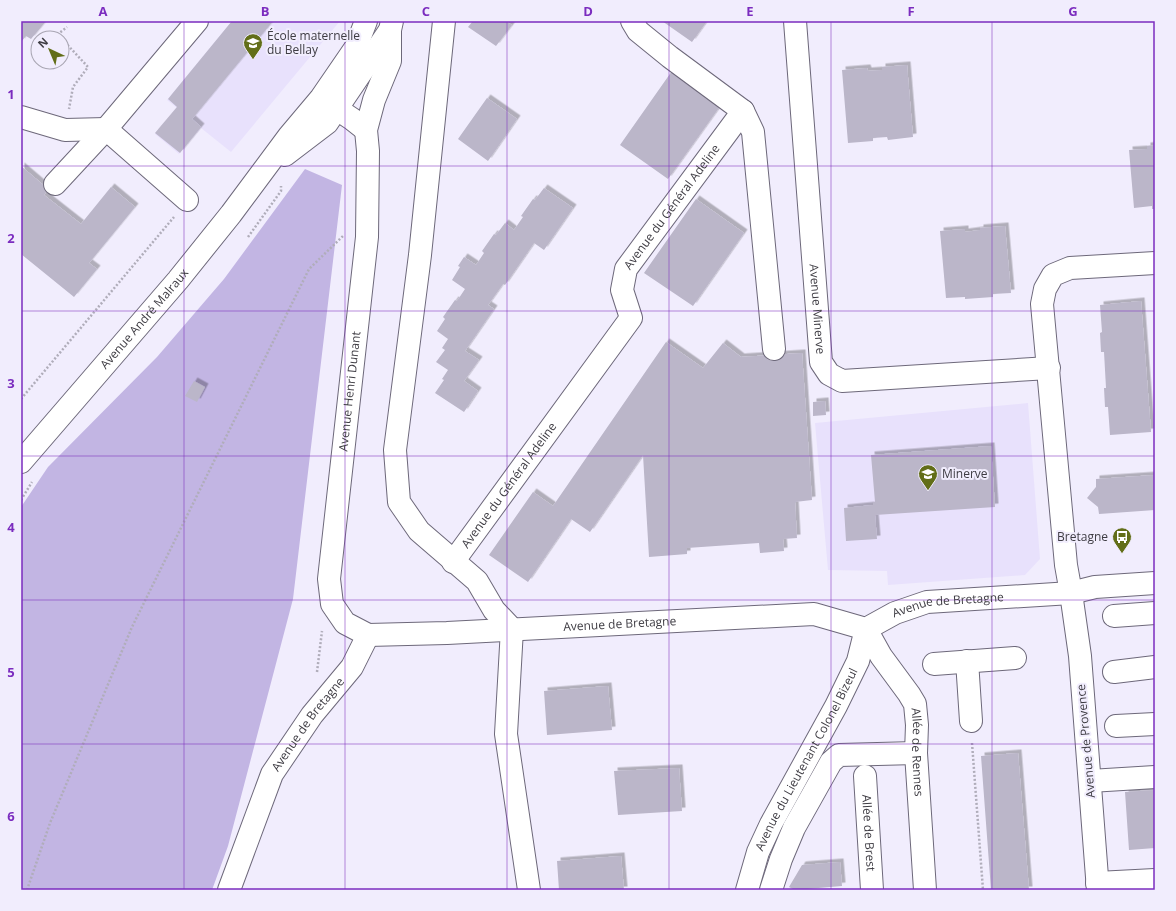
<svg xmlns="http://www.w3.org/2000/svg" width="1176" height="911" font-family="'Open Sans',sans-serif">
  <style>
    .built { fill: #e8e1fc }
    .green { fill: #c2b5e3 }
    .building { fill: #bbb6c9; filter: url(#shadow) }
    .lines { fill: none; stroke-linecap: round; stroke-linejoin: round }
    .minor-casing { stroke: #6d687a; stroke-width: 24 }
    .major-casing { stroke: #6d687a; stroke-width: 24 }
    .path { stroke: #b0adba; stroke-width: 2.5; stroke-dasharray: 2 2; stroke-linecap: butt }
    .minor { stroke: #fff; stroke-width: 22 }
    .major { stroke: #fff; stroke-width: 22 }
    .grid { fill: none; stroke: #7b2cbf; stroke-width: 1; stroke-opacity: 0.55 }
    .labels { text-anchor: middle; stroke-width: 4; stroke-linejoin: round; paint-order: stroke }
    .poi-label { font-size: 12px; fill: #3e3c43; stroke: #f1edfd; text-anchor: start }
    .street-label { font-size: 12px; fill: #3e3c43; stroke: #f1edfd }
    .neatline { fill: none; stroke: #7b2cbf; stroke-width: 1.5 }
    .grid-label { font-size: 13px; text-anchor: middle; font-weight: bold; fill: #7b2cbf }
  </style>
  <defs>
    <filter id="shadow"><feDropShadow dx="3.5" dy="-3.5" stdDeviation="0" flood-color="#0004"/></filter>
  </defs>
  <rect width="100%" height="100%" fill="#f1edfd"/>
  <path class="built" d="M232,21H340L231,152L201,128L179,154L155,134L177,108L167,100Z
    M1028,403L1040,559L1025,575L888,585L887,571L828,570L815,423Z"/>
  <path class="green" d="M305,169L342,185L293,599L228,846L212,890H21V507L48,467L157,357L224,279Z"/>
  <path class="building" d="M21,21H46L31,39L26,36L21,42Z
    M232,21H273L192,119L201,127L180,153L155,133L177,107L168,99Z
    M473,21H505L512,25L496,46L468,27Z
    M662,21H707L692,42Z
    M907,65L913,137L888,140L887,137L873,138V141L848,143L842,70L867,68L868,71L882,70V67Z
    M672,71L721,105L668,179L620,145Z
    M487,98L517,119L488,161L458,139Z
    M1155,145V209H1152V206L1134,208L1129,150L1147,149V146Z
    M21,166L48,189L44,195L81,224L111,187L135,207L89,263L97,269L74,297L21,254Z
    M544,188L573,208L544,250L534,243L505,285L503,284L488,305L494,309L465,351L479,360L464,381L478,391L464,412L435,393L444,380L442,379L448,370L436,362L445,350L442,348L448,339L437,331L445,319L443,317L455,300L457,301L465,289L452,280L460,267L458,266L464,257L476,265L484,253L482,251L494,234L496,235L505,223L514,230L523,217L521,216L533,199L535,200Z
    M696,199L744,233L693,306L644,273Z
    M1005,226L1011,293L993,294V297L965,299V297L946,298L940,231L965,229V232L980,230V228Z
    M1141,301L1151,432L1110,435L1108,407H1105L1104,388H1106L1104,352H1101L1100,333L1102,332L1100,305Z
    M666,342L703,368L723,343L741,357L802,353L812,500L795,502L797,538L783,539L784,551L760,553L759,543L687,548V554L649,557L643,455L590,532L571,519L528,582L489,555L533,492L553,506Z
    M194,381L205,387L197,402L185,396Z
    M825,401L826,415L813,416V402Z
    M991,446L995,507L875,515L877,539L846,541L844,508L873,505V502H875L871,455Z
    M1155,475V510L1099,514L1098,507L1087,498L1096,487V479Z
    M608,686L612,730L547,735L544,691Z
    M1018,753L1029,890H991L981,756Z
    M679,768L682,811L618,815L614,771Z
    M1155,790V848L1129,850L1125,792Z
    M621,856L624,890H559L557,861Z
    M840,862L842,886L795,890L789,887L802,865Z"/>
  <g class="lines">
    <defs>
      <g id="minor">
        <path d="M444,21L420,255L395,450L399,502L419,531L477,581L494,610L512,629L506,734L529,890"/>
        <path d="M632,21L638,31L670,57L743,111L753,132L774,349"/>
        <path id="s1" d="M795,21L821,362L829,374L842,381L1049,368"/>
        <path d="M322,99L352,119L366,130"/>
        <path d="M21,117L65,130L106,129L187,200"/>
        <path d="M55,184L106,129L197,21"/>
        <path id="s2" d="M453,562L631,318L622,290L626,269L743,111"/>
        <path d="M1114,616L1155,613"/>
        <path id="s3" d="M866,629L881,656L909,694L915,704L917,725L916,753L925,890"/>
        <path id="s4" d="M368,635L447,633L814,614L866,629L895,613L927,602L1071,593L1095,587L1155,583"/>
        <path id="s5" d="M368,635L345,623L332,604L329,579L367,237L368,151L366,130L374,100L390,61V30"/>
        <path d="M967,661L971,721"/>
        <path d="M934,664L1015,658"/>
        <path d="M1114,672L1155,667"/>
        <path d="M1116,726L1155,724"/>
        <path id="s6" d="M865,776L872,890"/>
        <path d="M1090,781L1155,777"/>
        <path d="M1097,883L1155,880"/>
        <path id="s7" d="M229,890L272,774L312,715L352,667L368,635"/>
        <path id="s8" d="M747,890L758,852L771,824L836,706L858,661L866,629"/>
        <path d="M771,890L781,859L794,828L831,762L839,755L916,753"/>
        <path d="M1098,890L1080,656L1071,593L1066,565L1042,304L1045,289L1053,275L1070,268L1155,263"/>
      </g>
      <g id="major">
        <path d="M285,155L327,123L390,30L392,21"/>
        <path id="s9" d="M21,462L178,280L231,214L289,136L321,98L356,47L366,21"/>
      </g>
    </defs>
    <use href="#minor" class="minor-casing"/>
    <use href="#major" class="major-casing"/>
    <path class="path" d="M61,38L58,34L67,27
      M62,39L88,67L73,87L69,109
      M248,237L281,191V186
      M21,399L174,217
      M21,500L32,482
      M317,672L322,631
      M972,743L983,890
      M27,890L50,823L132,627L309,269L343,236"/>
    <use href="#minor" class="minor"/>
    <use href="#major" class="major"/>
  </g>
  <path class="grid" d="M184,21V890M345,21V890M507,21V890M669,21V890M831,21V890M992,21V890M21,166H1155M21,311H1155M21,456H1155M21,600H1155M21,744H1155"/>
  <defs>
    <symbol id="school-pin" viewBox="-11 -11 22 30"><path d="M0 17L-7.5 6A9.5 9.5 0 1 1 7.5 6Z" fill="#626e18" stroke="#f1edfd"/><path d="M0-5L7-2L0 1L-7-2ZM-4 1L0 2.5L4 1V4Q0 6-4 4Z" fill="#fff"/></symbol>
    <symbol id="bus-pin" viewBox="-11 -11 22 30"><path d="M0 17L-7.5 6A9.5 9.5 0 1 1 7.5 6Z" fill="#626e18" stroke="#f1edfd"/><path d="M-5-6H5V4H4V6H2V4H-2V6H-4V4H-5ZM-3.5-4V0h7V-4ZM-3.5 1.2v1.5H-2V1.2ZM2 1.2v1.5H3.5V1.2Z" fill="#fff"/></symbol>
  </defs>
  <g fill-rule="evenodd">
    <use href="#school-pin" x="242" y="32" width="22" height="30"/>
    <use href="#school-pin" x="917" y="463" width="22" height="30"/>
    <use href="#bus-pin" x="1111" y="526" width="22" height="30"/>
  </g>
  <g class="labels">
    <g class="poi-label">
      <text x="267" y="40">École maternelle<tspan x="267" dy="14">du Bellay</tspan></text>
      <text x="942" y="478">Minerve</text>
      <text x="1108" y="541" text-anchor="end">Bretagne</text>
    </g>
    <g class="street-label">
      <text dy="4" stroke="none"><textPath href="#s2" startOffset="430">Avenue du Général Adeline</textPath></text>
      <text dy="4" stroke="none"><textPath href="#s1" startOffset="289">Avenue Minerve</textPath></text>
      <text dy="4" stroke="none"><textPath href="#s9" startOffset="189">Avenue André Malraux</textPath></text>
      <text dy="4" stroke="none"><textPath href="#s5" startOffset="263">Avenue Henri Dunant</textPath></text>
      <text dy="4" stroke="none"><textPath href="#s2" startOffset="95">Avenue du Général Adeline</textPath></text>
      <text dy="4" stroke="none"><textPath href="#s4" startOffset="588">Avenue de Bretagne</textPath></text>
      <text dy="4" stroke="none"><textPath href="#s4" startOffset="252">Avenue de Bretagne</textPath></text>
      <text dy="4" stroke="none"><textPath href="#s7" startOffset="185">Avenue de Bretagne</textPath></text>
      <text transform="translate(1086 741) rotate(-95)" y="4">Avenue de Provence</text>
      <text dy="4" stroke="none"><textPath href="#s3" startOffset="138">Allée de Rennes</textPath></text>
      <text dy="4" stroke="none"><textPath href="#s8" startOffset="144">Avenue du Lieutenant Colonel Bizeul</textPath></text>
      <text dy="4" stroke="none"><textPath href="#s6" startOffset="57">Allée de Brest</textPath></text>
    </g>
  </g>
  <rect width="1176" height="911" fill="none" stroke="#f1edfd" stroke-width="44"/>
  <g transform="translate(50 50) rotate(316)"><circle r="19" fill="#f1edfd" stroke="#a9a6b3"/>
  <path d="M0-3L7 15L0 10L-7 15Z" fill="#626e18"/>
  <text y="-6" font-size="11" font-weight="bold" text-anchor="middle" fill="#3e3c43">N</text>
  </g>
  <rect x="22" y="22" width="1132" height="867" class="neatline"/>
  <g class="grid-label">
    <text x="103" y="16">A</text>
    <text x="265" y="16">B</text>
    <text x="426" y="16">C</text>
    <text x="588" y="16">D</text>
    <text x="750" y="16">E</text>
    <text x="911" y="16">F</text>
    <text x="1073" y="16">G</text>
    <text x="11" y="99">1</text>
    <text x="11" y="243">2</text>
    <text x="11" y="388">3</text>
    <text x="11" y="532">4</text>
    <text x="11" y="677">5</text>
    <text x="11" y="821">6</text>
  </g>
</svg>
